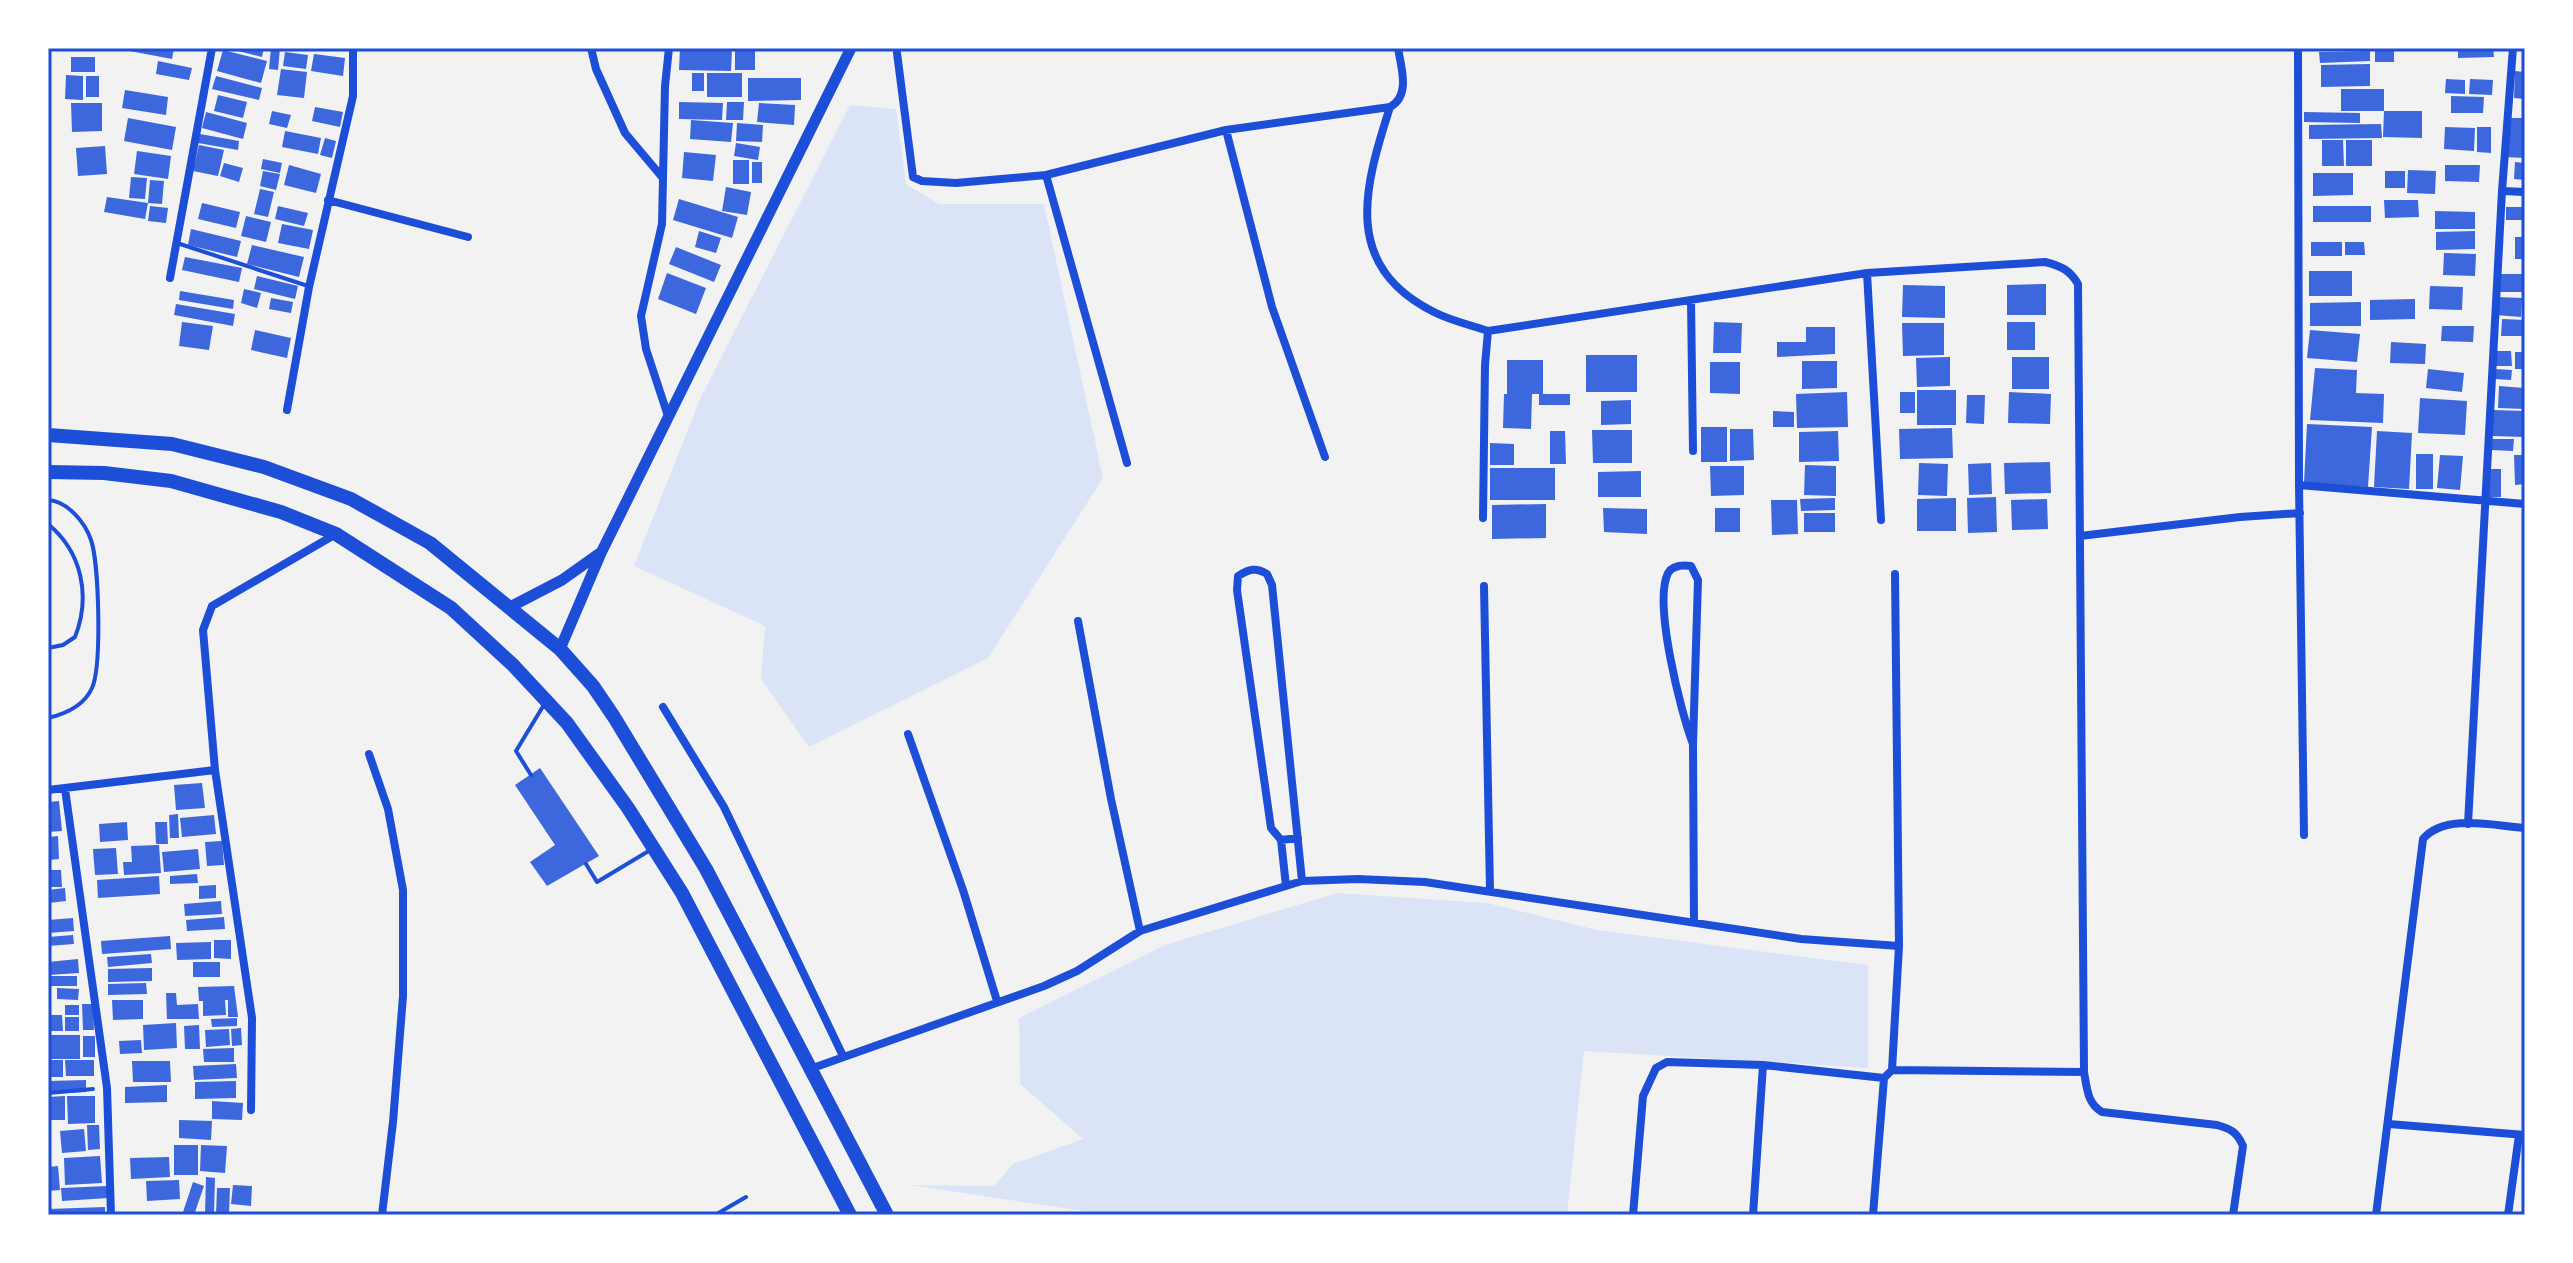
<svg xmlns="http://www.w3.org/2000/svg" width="2573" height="1263" font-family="Lato,sans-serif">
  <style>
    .green { fill: #dbe4f7 }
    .building { fill: #3d67dc }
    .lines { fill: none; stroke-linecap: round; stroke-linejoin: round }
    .path { stroke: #1d4ed8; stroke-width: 4 }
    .service { stroke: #1d4ed8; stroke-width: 4 }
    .minor { stroke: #1d4ed8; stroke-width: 8 }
    .secondary { stroke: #1d4ed8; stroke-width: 11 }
    .trunk { stroke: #1d4ed8; stroke-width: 14 }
    .neatline { fill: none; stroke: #1d4ed8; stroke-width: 3 }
  </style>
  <rect width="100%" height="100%" fill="#f2f2f2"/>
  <path class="green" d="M850,105L896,109L906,184L939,204H1044L1103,478L988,658L809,747L761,679L765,626L634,566L700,399Z
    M1337,893L1487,903L1597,930L1868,965V1068L1584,1051L1567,1215H1111L909,1185L994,1186L1013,1164L1083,1139L1020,1084L1019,1018L1165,945Z"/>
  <path class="building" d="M114,48H174L172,59Z
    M226,48H264L262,57Z
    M271,48H280L278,70L269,69Z
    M680,48H732L731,71L679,70Z
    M2458,48H2493L2494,57L2458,58Z
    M2375,49H2394V62H2375Z
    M223,50L267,61L261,83L217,71Z
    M735,50H755V70H735Z
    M2370,51V61L2320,63L2319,52Z
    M285,52L308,55L306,69L283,66Z
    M314,54L345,58L343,76L311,71Z
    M71,57H95V72H71Z
    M158,61L192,68L189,80L156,74Z
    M2370,64V86L2321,87V65Z
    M281,69L307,72L304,98L277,95Z
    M2515,71L2525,72V99L2514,98Z
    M692,73H704V91H692Z
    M707,73H742V97H707Z
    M66,75L83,76V100L65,99Z
    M86,76H99V97H86Z
    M216,76L262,88L259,100L212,89Z
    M748,78H801V100L748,101Z
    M2446,79L2465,80V94L2445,93Z
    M2470,79L2493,80L2492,95L2469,94Z
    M2341,89H2384V111H2422V138L2383,137L2384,111H2341Z
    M125,90L168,97L166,115L122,108Z
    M218,95L247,102L243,118L214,111Z
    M2451,96L2484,97L2483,113H2451Z
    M679,102L723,103L722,120L679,119Z
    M727,102H744L743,120H726Z
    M71,103H102V131L72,132Z
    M759,103L795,105L794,125L757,122Z
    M315,107L343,112L340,127L312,121Z
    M272,111L291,115L287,128L269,124Z
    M206,112L247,123L243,139L202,128Z
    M2304,112L2360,113V123L2304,122Z
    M128,118L176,127L172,150L124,141Z
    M2506,118H2525V158L2505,157Z
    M691,120L733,123L731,142L690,139Z
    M737,123L763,125L762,142L736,141Z
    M2381,124L2382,138L2309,139V125Z
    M2445,127L2475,128L2474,151L2444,149Z
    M2477,127H2491V153L2477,152Z
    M285,131L321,138L318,154L282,147Z
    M200,134L239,141L238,150L198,143Z
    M325,138L336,141L332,158L320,155Z
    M2322,140H2343L2344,166H2322Z
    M2346,140H2372V166H2346Z
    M736,143L760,147L758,160L734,156Z
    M199,145L224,150L218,176L193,171Z
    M105,146L107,174L78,176L76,148Z
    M137,151L171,156L168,179L134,174Z
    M684,152L716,155L713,181L682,178Z
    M263,159L282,163L280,173L261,169Z
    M733,160H749V184H733Z
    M752,162H762V183H752Z
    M2515,162L2525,163V180L2514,179Z
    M224,163L243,168L239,182L220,176Z
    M289,165L321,174L316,193L284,185Z
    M2445,165H2480L2479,182L2445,181Z
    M2408,170L2436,171L2435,194L2407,193Z
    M263,171L280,174L276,190L260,186Z
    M2385,171H2405V188H2385Z
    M2313,173H2353V195L2313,196Z
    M131,177L147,178L145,199L129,198Z
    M150,180L164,181L162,204L148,203Z
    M726,187L751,192L747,215L722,211Z
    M260,189L274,192L268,217L254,214Z
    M107,197L148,203L145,219L104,212Z
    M679,199L738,217L732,238L673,220Z
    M2384,200H2418L2419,217L2385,218Z
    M202,203L240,212L236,228L198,219Z
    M150,206L168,208L166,223L148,221Z
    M278,206L308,213L304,226L275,219Z
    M2313,206H2371V222H2313Z
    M2506,207H2525V220H2506Z
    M2435,211L2475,212V229H2435Z
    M246,216L271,222L266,242L241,236Z
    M282,224L313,230L309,249L278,243Z
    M191,229L241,241L237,257L188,245Z
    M699,231L721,238L716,253L695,247Z
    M2475,231V249L2436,250V232Z
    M2515,237H2525V259H2515Z
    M2311,242H2342V256H2311Z
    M2345,242H2364L2365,255H2345Z
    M252,245L304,257L299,277L247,264Z
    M676,247L721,265L714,282L669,264Z
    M2444,253L2476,254L2475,276L2443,275Z
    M185,257L242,268L239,282L182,270Z
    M2309,271H2352V296H2309Z
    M667,273L706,288L696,314L658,299Z
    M2500,274H2525V292H2500Z
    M257,276L298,286L295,299L254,289Z
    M2046,284V315H2007V285Z
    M1903,285L1945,286V318L1902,317Z
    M2430,286L2463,287L2462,310L2429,309Z
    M244,289L261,293L257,308L241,303Z
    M180,291L234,300L233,309L179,300Z
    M2497,297L2522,298L2521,317L2496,315Z
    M271,298L293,302L291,313L269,309Z
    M2415,299V319L2370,320V300Z
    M2361,302V326H2310V303Z
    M176,304L235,314L233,326L174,315Z
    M2502,319L2525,320L2524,336H2501Z
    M182,322L213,326L209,350L179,346Z
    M1714,322L1742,323L1741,353H1713Z
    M2007,322H2035V350H2007Z
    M1902,323H1944V355L1903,356Z
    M2442,326H2474L2473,342L2441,341Z
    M1806,327H1835V354L1777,357V342H1806Z
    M255,330L291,338L287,358L251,350Z
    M2310,330L2360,334L2357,362L2307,358Z
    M2391,342L2426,344L2425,364L2390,363Z
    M2494,351H2511L2512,366H2495Z
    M2515,352H2525V369H2515Z
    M1586,355H1637V392H1586Z
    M1950,357V386L1917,387L1916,358Z
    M2012,357H2049V389H2012Z
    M1507,360H1543V394H1570V405H1539V394H1532L1531,429L1503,428L1504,394H1507Z
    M1802,361H1837V388L1802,389Z
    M1710,362H1740V394L1710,393Z
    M2315,368L2357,370L2356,393L2384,394L2383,423L2310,420Z
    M2428,369L2464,373L2462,392L2426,388Z
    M2494,369L2512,370L2511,380L2494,379Z
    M2499,386L2525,388V409L2498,408Z
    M1917,390H1956V425H1917Z
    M1847,392L1848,427L1797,428L1796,394Z
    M1900,392H1915V413H1900Z
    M2009,392L2051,394L2050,424L2008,423Z
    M1967,395H1985L1984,424L1966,423Z
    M2420,398L2467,401L2465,435L2418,433Z
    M1631,400V424L1601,425V401Z
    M2493,410L2525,411V437L2492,436Z
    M1773,411L1794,412V427H1773Z
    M2307,424L2372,427L2368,487L2304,483Z
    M1701,427H1727V462H1701Z
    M1952,428L1953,458L1900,459L1899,429Z
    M1730,429H1753L1754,460L1730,461Z
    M1592,430H1632V463H1593Z
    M1550,431H1565L1566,464H1550Z
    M1838,431L1839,461L1799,462V432Z
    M2377,431L2412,433L2409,489L2374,487Z
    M2491,439H2514L2513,451L2491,450Z
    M1490,443L1514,444V465H1490Z
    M2416,454H2433V489H2416Z
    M2440,455L2463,456L2460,490L2437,488Z
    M2514,455H2525V484L2515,485Z
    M2050,462L2051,493L2005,494L2004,463Z
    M1919,463L1948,464L1947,496L1918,495Z
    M1991,463L1992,494L1969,495L1968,464Z
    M1805,465L1836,466V496L1804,495Z
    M1710,466H1744V495L1711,496Z
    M1490,468H1555V500H1490Z
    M2489,469H2501V497H2489Z
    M1641,471V497H1598V472Z
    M1996,497L1997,532L1968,533L1967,498Z
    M1835,498V510L1801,511L1800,499Z
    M1956,498V531H1917V499Z
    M2047,499L2048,529L2012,530L2011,500Z
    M1771,500H1797L1798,534L1772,535Z
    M1546,504V538L1492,539V505Z
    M1603,508L1647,509V534L1604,532Z
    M1715,508H1740V532H1715Z
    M1804,513H1835V532H1804Z
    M540,768L599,856L547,886L530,862L555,845L515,785Z
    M202,783L205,808L176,810L174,785Z
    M59,801L62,831L48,832V802Z
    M178,814L179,838H170L169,815Z
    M214,815L216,834L182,837L180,818Z
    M127,822L128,840L100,842L99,824Z
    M155,822H167L168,844H156Z
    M58,836L59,859L48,860V837Z
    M222,841L224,865L207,866L205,842Z
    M159,845L161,873L124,875L123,862H132L131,846Z
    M116,848L118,874L95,875L93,849Z
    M198,849L200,869L164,872L162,852Z
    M48,870H61L62,887H48Z
    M197,874L198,883L170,884V876Z
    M159,876L160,894L98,898L97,880Z
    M216,885V898L199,899V886Z
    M65,888L66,901L48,903V890Z
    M221,901L222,914L185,916L184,904Z
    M224,917L225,929L187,931L186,920Z
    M73,918L74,931L48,933V920Z
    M73,935L74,944L48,946V937Z
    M170,936L171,949L102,954L101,941Z
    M214,940H231V959L214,958Z
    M211,942V959L177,960L176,943Z
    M151,954L152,963L108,967L107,957Z
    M78,959L79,973L48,975V962Z
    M193,962H220V977H193Z
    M152,968V981L108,982V969Z
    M48,976H77V986H48Z
    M146,983L147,994L108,995V984Z
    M234,986L238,1017H228V1000H225L226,1015L203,1016V1001H199L198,987Z
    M57,988L79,989L78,1000L57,999Z
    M166,993H176L177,1005L198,1004L199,1019H167Z
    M112,1000H143V1019L113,1020Z
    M82,1004H93L94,1030H83Z
    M65,1005H79V1015H65Z
    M48,1015H62L63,1031H48Z
    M65,1017H79V1031H65Z
    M237,1018V1026L212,1027L211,1019Z
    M176,1023L177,1048L144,1050L143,1025Z
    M199,1025L200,1049H185L184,1026Z
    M241,1028L242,1045L232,1046L231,1029Z
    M229,1029L230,1045L206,1047L205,1030Z
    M48,1035H80V1059H48Z
    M83,1036H95V1057H83Z
    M141,1040L142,1053L120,1054L119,1041Z
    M234,1048V1062H204L203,1049Z
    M48,1060H63V1077H48Z
    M65,1060H94V1076H66Z
    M132,1061H170L171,1082H133Z
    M236,1064L237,1078L194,1080L193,1066Z
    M86,1080V1092L48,1094V1081Z
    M236,1081V1098L195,1099V1082Z
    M167,1085V1102L125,1103V1087Z
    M65,1096V1120H48V1097Z
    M67,1096H95V1123L68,1124Z
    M212,1101L243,1103L242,1120L212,1119Z
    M179,1120L212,1121L211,1140L179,1138Z
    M87,1125H99L100,1149L88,1150Z
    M84,1129L86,1151L62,1153L60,1131Z
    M174,1145H198V1175H174Z
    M201,1145L227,1146L225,1173L200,1171Z
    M100,1156L102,1183L65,1185L64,1158Z
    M169,1157L170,1177L131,1179L130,1158Z
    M58,1166L60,1190L48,1191V1167Z
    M206,1177L215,1178L214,1214H205Z
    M179,1180L180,1199L147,1201L146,1181Z
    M193,1182L204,1186L194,1215H182Z
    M233,1185L252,1186L251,1206L231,1204Z
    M107,1186L108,1198L62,1201L61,1188Z
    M217,1188H230L229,1214H216Z
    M105,1207V1215H48V1209Z"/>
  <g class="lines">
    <path class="path" d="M48,1093L93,1089"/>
    <path class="service" d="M177,243L308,286
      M48,500C67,501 85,522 91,540C99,563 102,666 92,688C84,706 65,714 48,718
      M48,524C82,552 91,596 75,637L63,645L48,648
      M531,775L516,751L545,703
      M586,864L597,882L652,849
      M715,1215L746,1197"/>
    <path class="minor" d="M591,48L596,69L625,133L662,177
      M2298,48L2299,485L2304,835
      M897,53L913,177L922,181L956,183L1046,175L1226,130L1390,107C1411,96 1401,67 1398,48
      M1390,107C1364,188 1341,267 1436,313C1452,321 1471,325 1488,331L1867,273L2045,262C2061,266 2070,270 2078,284L2084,1072C2087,1088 2087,1103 2102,1112L2217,1125C2231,1129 2237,1132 2243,1146L2233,1215
      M1226,130L1272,307L1325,457
      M1046,175L1127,463
      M2502,191L2525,192
      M328,200L468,237
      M1867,273L1881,520
      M170,278L212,48
      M1691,300L1693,451
      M287,410L309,287L353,96V48
      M668,416L646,349L641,316L662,224L665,86L669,48
      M2299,485L2525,504
      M1483,518L1485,365L1488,331
      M2080,536L2240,517L2300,513
      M1484,586L1490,890
      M1078,621L1111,799L1140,931
      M663,707L724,807L843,1056
      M908,734L963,890L997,1001
      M1693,744C1681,713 1653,603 1668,573C1673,565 1683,565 1691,566L1698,580L1693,744L1694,921
      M369,754L388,809L403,890V996L393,1122L382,1215
      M65,789L107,1088L111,1215
      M48,790L215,770
      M2468,824L2502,191L2513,48
      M1298,838L1281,840L1271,828L1237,590L1238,576C1249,569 1256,567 1267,574L1272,585L1302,881
      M1281,840L1286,886
      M810,1069L1044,986L1077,971L1140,931L1302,881L1358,879L1425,882L1801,939L1899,946
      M1892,1070L1899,946L1895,574
      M251,1110L252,1018L215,770L203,630L212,606L336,534
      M2389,1124L2525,1135
      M1633,1215L1643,1096L1656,1068L1667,1062L1763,1065L1884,1078L1892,1070L2084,1072
      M1753,1215L1763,1065
      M1873,1215L1884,1078
      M2376,1215L2423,839C2445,813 2495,826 2525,828
      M2508,1215L2519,1135"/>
    <path class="secondary" d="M510,607L562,580L600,553
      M560,649L601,553L851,48"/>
    <path class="trunk" d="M48,435L172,444L264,467L351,499L430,543L560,649L593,686L614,717L706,869L887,1215
      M48,472L104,473L171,481L281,512L336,534L451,608L513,665L567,723L628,808L682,893L850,1215"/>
  </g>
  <rect width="2573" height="1263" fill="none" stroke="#ffffff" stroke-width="100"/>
  <rect x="50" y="50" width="2473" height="1163" class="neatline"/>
</svg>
